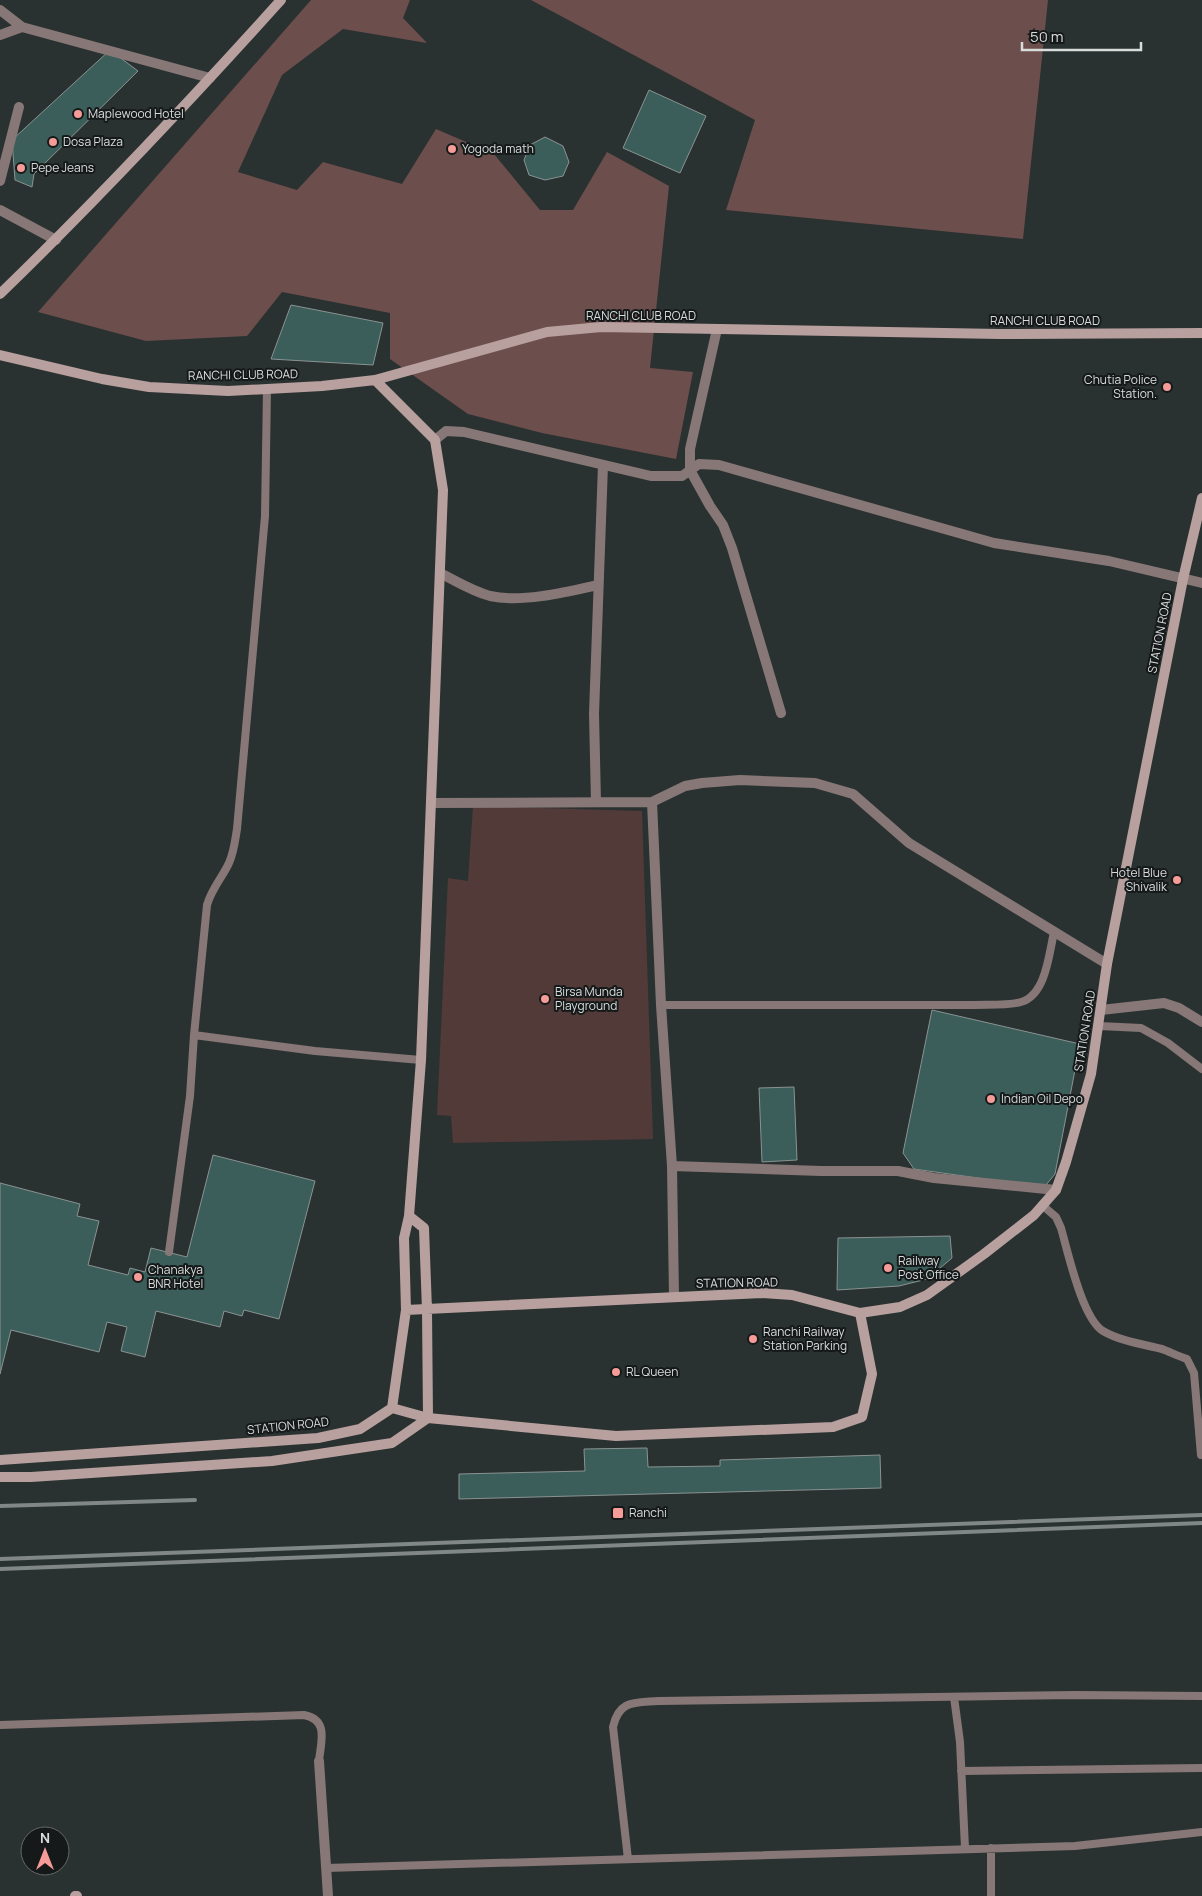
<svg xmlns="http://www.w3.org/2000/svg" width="1202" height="1896" font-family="Manrope,sans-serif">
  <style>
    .green { fill: #523a39 }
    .forest { fill: #6c4e4c }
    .building { fill: #3b5e5a; stroke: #8a9392 }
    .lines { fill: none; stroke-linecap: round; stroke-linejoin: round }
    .lane { stroke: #877877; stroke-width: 8 }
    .street { stroke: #877877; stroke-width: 10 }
    .secondary { stroke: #b8a09f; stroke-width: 10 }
    .rail { stroke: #808786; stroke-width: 4 }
    .poi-dot { fill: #f59b98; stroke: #161919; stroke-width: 2 }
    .labels { text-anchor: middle; stroke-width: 4; stroke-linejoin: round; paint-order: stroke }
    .poi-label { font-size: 12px; fill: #d8dddc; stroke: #161919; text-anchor: start }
    .street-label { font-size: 12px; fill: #d8dddc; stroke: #161919 }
  </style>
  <rect width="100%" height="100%" fill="#2a3231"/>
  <path class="green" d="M473,806L642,811L653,1139L453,1143L451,1116L437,1115L448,878L468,881Z"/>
  <path class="forest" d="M311,0H410L403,18L427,43L343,29L282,75L238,172L297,190L323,162L402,184L436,129L494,154L540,210H573L607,152L669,186L650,368L693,372L676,459L542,433L468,414L390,359V313L282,292L247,336L146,341L38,312Z
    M531,0H1048L1023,239L726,210L755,120Z"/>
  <path class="building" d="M110,50L138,71L34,174L32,187L15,180L12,140Z
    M649,90L706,116L680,173L623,148Z
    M545,137L563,146L569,162L563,176L545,180L529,175L524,160L530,145Z
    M291,305L383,323L373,365L271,359Z
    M932,1010L1080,1044L1055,1174L1046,1185L1020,1184L914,1169L903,1153Z
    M794,1087L797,1160L762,1162L759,1088Z
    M213,1155L315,1181L279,1319L244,1310L242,1316L224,1311L220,1327L156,1311L145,1357L121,1351L127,1327L107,1322L99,1352L11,1330L0,1374V1183L80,1204L77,1216L99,1221L88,1265L128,1275L130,1268L145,1272L151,1248L187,1257Z
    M950,1236L952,1258L927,1279L899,1286L837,1290L838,1238Z
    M647,1448L648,1467L720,1466V1460L880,1455L881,1488L459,1499V1474L585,1471L584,1449Z"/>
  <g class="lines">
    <path class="lane" d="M661,1005H970C985,1004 1007,1006 1021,1002C1046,995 1049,954 1054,932
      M1099,1026L1141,1028L1168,1043L1202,1069
      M194,1035L315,1051L421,1060
      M1042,1205L1056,1217L1061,1228C1068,1252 1082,1318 1103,1331C1120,1341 1142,1344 1162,1349C1170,1352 1178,1356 1187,1359L1194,1373L1201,1455
      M169,1252L190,1096L194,1035L207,905C212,888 222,878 229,863C234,852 235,841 237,829L265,516L267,389
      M954,1697L960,1742L965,1848
      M0,1725L304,1715C329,1720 321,1741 319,1761
      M961,1771L1202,1768
      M991,1848V1896
      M628,1859L613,1727C619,1700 634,1703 658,1701L1076,1695L1202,1696
      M326,1868L1075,1846L1202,1832"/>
    <path class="street" d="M0,10L22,27L210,78
      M0,35L22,27
      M0,181L19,107
      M0,210L56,240
      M717,329L690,449V470L710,506L723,525L732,548L781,713
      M435,440L446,431L464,432L651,476H682L699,464L719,465L994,543L1109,561L1202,583
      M440,573C456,581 472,591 490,596C522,603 567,592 598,585
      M596,802L594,714L603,465
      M652,802L661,1005L672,1166L821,1171H898L934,1178L1056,1190
      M431,803L652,802L685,786L702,783L740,780L815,783L853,794L909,843L1107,964
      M1101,1010L1164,1003L1179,1008L1202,1022
      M672,1166L674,1297
      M319,1761L328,1896"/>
    <path class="secondary" d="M0,294C97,200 190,101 281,0
      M0,355L102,379L149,387L228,391L267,389L322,386L375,380L547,332L601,327L1000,334L1202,333
      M375,380L435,440L443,490L421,1060L409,1216L404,1238L406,1310
      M392,1408L428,1418L616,1436L833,1427L862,1417L872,1374L860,1313
      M0,1460L318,1438L360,1429L392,1408L406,1310L762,1293L792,1295L860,1313L900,1307L927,1295L984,1254L1034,1215L1056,1190L1066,1162L1091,1074L1107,964L1183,579L1202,498
      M0,1477H31L272,1461L392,1443L428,1418L427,1310L424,1228L409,1216
      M75,1896H77"/>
    <path class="rail" d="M0,1506L195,1500
      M0,1559L1202,1515
      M0,1569L1202,1523"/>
  </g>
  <g class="poi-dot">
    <circle cx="78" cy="114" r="5"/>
    <circle cx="53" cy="142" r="5"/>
    <circle cx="452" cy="149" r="5"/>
    <circle cx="21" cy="168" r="5"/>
    <circle cx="1167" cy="387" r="5"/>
    <circle cx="1177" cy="880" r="5"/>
    <circle cx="545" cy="999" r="5"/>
    <circle cx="991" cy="1099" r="5"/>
    <circle cx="888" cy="1268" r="5"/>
    <circle cx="138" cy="1277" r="5"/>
    <circle cx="753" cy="1339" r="5"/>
    <circle cx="616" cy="1372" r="5"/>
    <rect x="612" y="1507" width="12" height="12" rx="2.5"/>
  </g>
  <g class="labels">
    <g class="poi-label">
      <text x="88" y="118">Maplewood Hotel</text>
      <text x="63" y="146">Dosa Plaza</text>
      <text x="462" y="153">Yogoda math</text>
      <text x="31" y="172">Pepe Jeans</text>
      <text x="1157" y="384" text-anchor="end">Chutia Police<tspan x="1157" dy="14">Station.</tspan></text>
      <text x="1167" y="877" text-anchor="end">Hotel Blue<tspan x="1167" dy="14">Shivalik</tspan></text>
      <text x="555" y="996">Birsa Munda<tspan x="555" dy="14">Playground</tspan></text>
      <text x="1001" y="1103">Indian Oil Depo</text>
      <text x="898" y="1265">Railway<tspan x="898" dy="14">Post Office</tspan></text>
      <text x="148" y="1274">Chanakya<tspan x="148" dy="14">BNR Hotel</tspan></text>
      <text x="763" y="1336">Ranchi Railway<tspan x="763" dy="14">Station Parking</tspan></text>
      <text x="626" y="1376">RL Queen</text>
      <text x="629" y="1517">Ranchi</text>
    </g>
    <g class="street-label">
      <text x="641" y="320">RANCHI CLUB ROAD</text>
      <text x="1045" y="325">RANCHI CLUB ROAD</text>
      <text transform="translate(243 375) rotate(-1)" y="4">RANCHI CLUB ROAD</text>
      <text transform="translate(1160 633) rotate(-79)" y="4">STATION ROAD</text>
      <text transform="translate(1085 1031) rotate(-81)" y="4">STATION ROAD</text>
      <text transform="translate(737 1283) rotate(-1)" y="4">STATION ROAD</text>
      <text transform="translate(288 1426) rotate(-6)" y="4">STATION ROAD</text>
    </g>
  </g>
  <g transform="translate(45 1851)"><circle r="24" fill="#161919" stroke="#646767"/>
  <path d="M0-4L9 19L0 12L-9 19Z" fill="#f59b98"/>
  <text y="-8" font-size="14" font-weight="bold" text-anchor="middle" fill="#d8dddc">N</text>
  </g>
  <path d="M1022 42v8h119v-8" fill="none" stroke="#d8dddc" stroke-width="2.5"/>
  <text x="1030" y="42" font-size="15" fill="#d8dddc" stroke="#161919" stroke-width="4" paint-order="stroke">50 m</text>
</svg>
